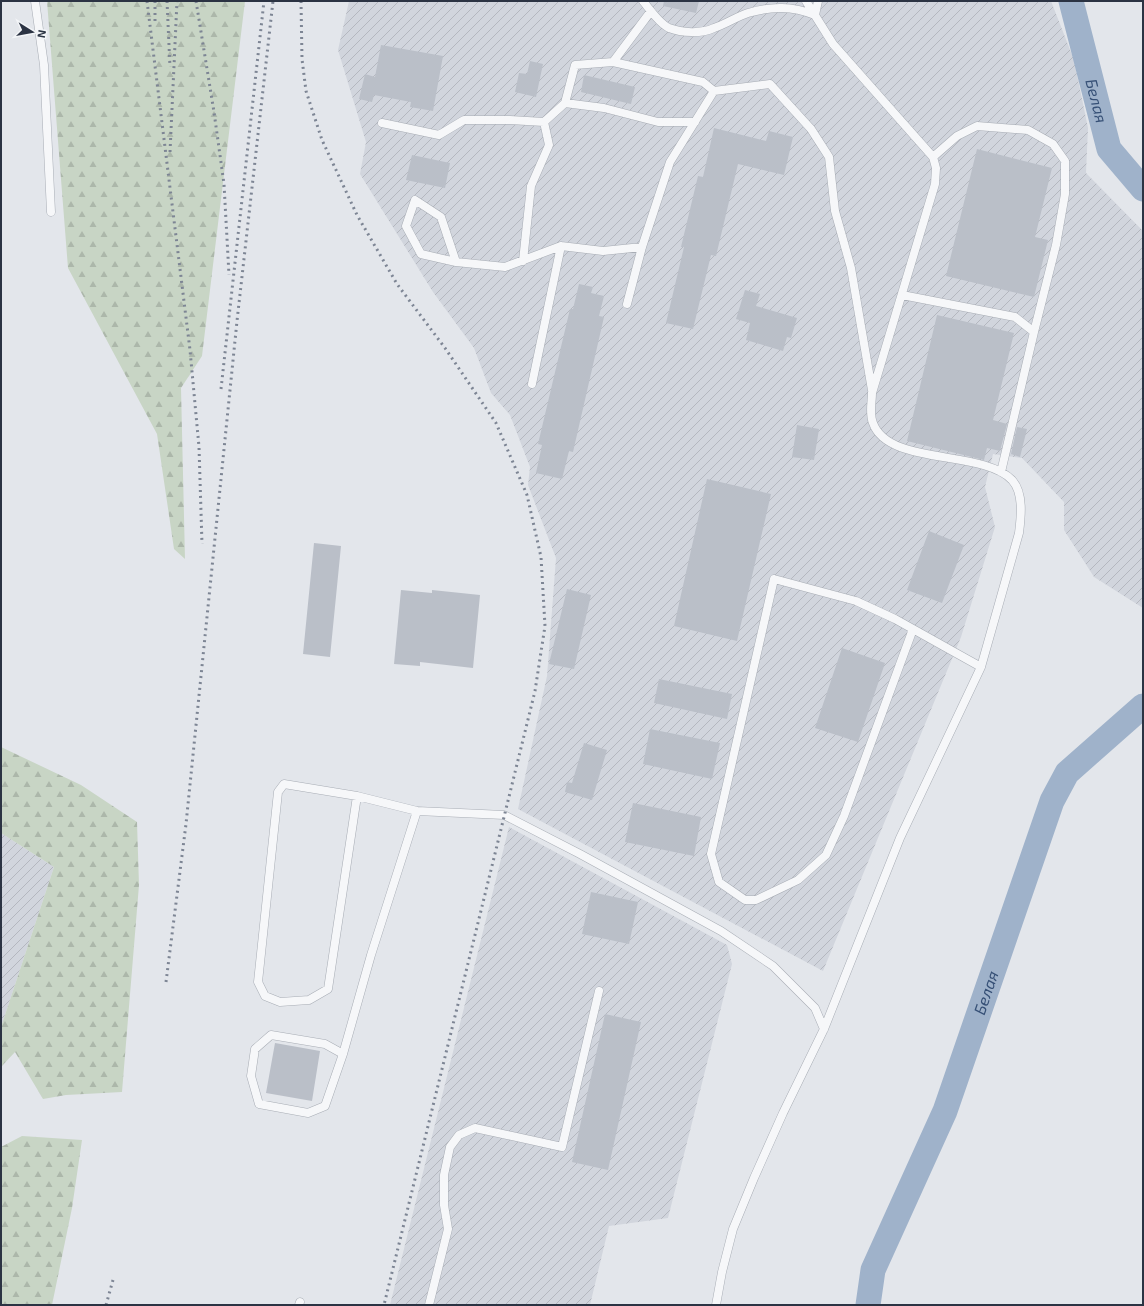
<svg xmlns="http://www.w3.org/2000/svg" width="1144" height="1306" font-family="'Exo 2',sans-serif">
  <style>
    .industrial { fill: url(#industrial-furrows) }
    .forest { fill: url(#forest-firs) }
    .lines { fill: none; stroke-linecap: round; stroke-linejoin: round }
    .river { stroke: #9fb2ca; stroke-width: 25 }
    .building { fill: #babfc8 }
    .service-casing { stroke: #a8adb5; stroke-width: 9 }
    .service { stroke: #f6f7f9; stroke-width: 8 }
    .rail { stroke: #7d8594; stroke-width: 3; stroke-dasharray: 2 4; stroke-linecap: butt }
    .labels { text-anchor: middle; stroke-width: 4; stroke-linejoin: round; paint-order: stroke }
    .water-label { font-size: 16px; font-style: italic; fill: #365076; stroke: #f3f5f8 }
  </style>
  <defs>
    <pattern id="industrial-furrows" width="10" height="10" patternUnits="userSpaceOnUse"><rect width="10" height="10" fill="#d1d5dd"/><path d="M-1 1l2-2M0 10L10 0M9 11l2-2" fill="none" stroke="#b4b7bf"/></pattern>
    <pattern id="forest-firs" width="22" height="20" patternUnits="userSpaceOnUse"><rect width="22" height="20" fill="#c8d5c5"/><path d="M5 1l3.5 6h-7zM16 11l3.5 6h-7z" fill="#acb7aa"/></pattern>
  </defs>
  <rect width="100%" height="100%" fill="#e3e6eb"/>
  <path class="industrial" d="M349,1H1051L1074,60L1088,128L1086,173L1143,231V608L1094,577L1064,530V502L1022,458L993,454L985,487L995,527L961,637L823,971L518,809L547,676L556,558L528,485L530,467L510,415L491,393L474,348L433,292L360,174L366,142L338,50Z
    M509,827L727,945L732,964L668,1218L609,1226L590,1305H390Z
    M1,833L54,867L1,1027Z"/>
  <path class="forest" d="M47,1H245L202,356L181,388L185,559L174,549L157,434L68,268Z
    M1,747L81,785L137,822L139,885L122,1092L66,1095L43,1099L15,1052L1,1067V1027L54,867L1,833Z
    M22,1136L82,1140L72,1208L52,1305H1V1147Z"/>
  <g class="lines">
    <g class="river">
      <path id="s1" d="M1071,1L1109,149L1143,189"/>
      <path id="s2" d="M868,1305L873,1270L945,1111L1052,801L1067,773L1143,706"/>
    </g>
  </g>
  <path class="building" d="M664,1H699L696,13L663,6Z
    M381,45L443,56L433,111L410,107L411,102L374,95L372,102L359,99L365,74L375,77Z
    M530,61L543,64L536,97L515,92L519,73L527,74Z
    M584,75L635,87L631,104L581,92Z
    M714,128L766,141L769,131L793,137L784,175L738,164L716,256L711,255L693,329L666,323L684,247H681L698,176L703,177Z
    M977,149L1052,168L1035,237L1048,240L1034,297L946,276Z
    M412,155L450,163L445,188L406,180Z
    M579,284L593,287L591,293L604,296L599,316L604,317L573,452L569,451L562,479L536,473L542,445L538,444L570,309H573Z
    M745,290L760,294L756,306L797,318L791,338L787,337L783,351L746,340L750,323L736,319Z
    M937,315L1014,333L993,420L1007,424L1000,451L987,448L984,460L907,441Z
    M797,425L819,429L814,460L792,457Z
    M1017,427L1027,429L1020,457L1011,454Z
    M707,479L771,494L737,641L674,626Z
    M929,531L964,545L942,603L907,590Z
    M314,543L341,546L330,657L303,654Z
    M567,589L591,595L574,669L549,664Z
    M401,590L432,593V590L480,595L473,668L420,662V666L394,664Z
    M842,648L885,663L858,742L815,728Z
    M659,679L732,694L727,719L654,703Z
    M650,729L720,743L712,779L643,764Z
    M584,743L607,750L592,800L565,792L567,782L572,783Z
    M633,803L701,817L694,856L625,842Z
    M591,892L638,902L629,944L582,934Z
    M605,1014L641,1022L608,1170L572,1162Z
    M275,1043L320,1051L312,1101L266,1093Z"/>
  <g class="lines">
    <defs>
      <path id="service" d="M35,1L44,65L51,212
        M643,1C649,9 660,24 669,28C682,33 701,34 714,28C726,24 736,17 748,13C772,6 792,6 815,15
        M815,15L818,1
        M613,62L651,11
        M565,103L575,65L613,62L703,82L714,91
        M382,123L439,135L464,120H510L544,122L565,103L604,108L658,122H695
        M933,157L957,136L977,126L1028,130L1053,144L1065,161V194L1056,245L1034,332
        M523,261L531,186L549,145L544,122
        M456,262L441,217L415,200L406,226L421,254L456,262L505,267L561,246L603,251L642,247
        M902,295L1015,317L1034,332L1001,472
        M627,304L642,247L670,162L714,91L770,84L811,129L829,157L835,211L851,268L872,390
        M532,384L561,246
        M913,629L844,816L826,855L798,880L756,900H745L719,882L711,854L774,579L856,601L895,619L981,667
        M357,796L328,989L309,1000L280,1002L265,996L258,982L278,792L284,784L357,796L417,811L504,815L580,854L721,931L773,966L815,1008L824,1029
        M343,1054L325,1044L271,1035L255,1049L251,1076L259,1104L308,1113L325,1106L343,1054L371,955L417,811
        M299,1305L300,1302
        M429,1305L448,1229L444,1205V1175L450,1147L459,1135L475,1128L562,1147L599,991
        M716,1305L722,1272L733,1229L754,1178L783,1113L824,1029L900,838L981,667L1019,533C1021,517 1024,493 1012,480C982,449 888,466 873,423C869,414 872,402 872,393L935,184L936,168L933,157L833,44L806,1"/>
    </defs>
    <use href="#service" class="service-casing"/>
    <use href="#service" class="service"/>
    <path class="rail" d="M147,1L190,350L199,447L202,544
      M155,1V21
      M167,1L170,67
      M196,1L214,112L224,184L229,275
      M301,1L302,59L306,91L322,140L357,215L397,284L445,348L496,423L527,495L541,557L545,626L535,691L384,1305
      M170,152L177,1
      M221,389L264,1
      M166,982L186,824L237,321L273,1
      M106,1305L113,1280"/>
  </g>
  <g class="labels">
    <g class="water-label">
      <text dy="6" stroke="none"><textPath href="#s1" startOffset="103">Белая</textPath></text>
      <text dy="6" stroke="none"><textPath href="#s2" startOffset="335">Белая</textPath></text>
    </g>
  </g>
  <rect width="1144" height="1306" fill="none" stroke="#2b3343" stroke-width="4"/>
  <g transform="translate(32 32) rotate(101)" stroke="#f3f5f8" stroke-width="3" paint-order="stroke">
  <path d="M0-3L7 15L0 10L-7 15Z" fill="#2b3343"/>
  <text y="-6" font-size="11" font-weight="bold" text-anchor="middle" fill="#2b3343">N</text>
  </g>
</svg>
